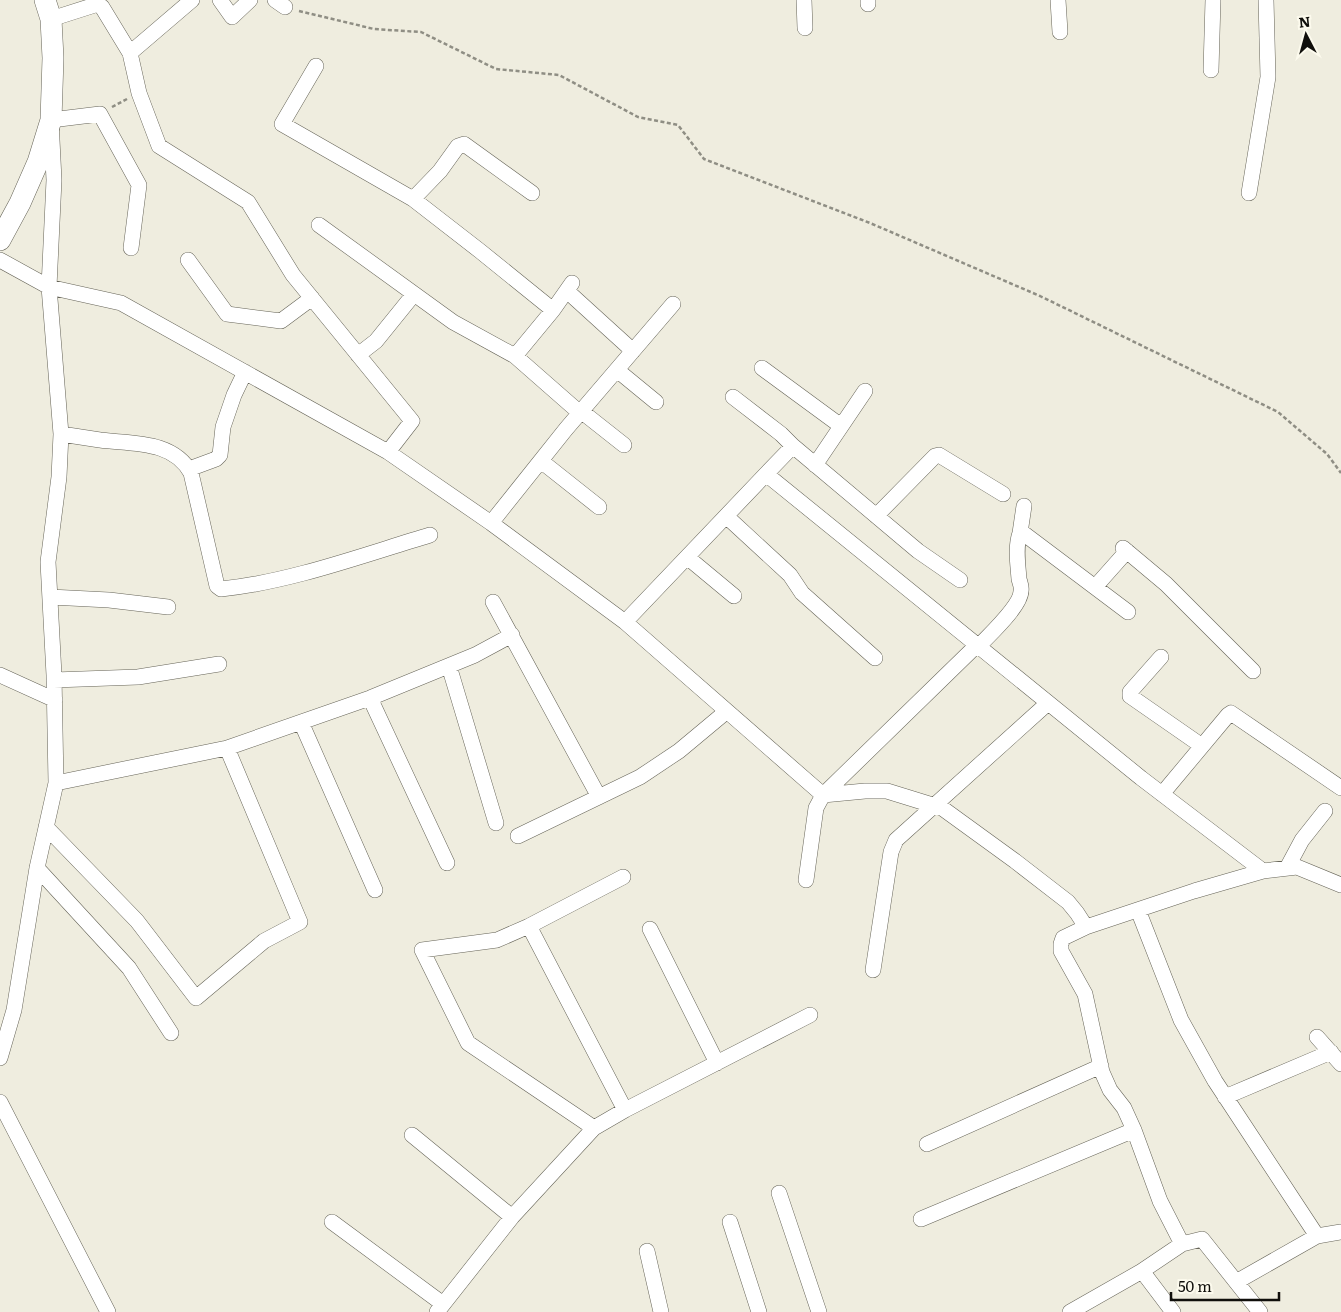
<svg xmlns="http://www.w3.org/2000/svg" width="1341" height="1312" font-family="Literata,serif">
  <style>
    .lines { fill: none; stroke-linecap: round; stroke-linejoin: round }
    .street-casing { stroke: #666458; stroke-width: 16 }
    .secondary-casing { stroke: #666458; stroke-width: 22 }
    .path { stroke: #8f8e84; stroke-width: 2.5; stroke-dasharray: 4 2.5; stroke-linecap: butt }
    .street { stroke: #fff; stroke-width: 15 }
    .secondary { stroke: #fff; stroke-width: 21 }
  </style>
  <rect width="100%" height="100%" fill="#efeddf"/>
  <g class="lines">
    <defs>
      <path id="street" d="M220,0L232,17L250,0
        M275,0L285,7
        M804,0L805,28
        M868,0V4
        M1058,0L1060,32
        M51,19L98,4L102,7L130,53L139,93L159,146L248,202L293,275L412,421L388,452
        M130,53L192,0
        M316,66L282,124L413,199L480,251L553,310
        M1211,70L1213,0
        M1249,193L1268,77L1266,0
        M413,199L440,171L458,146L464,144L532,193
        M319,225L453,322L515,356L580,413
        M0,260L49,287L121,303L388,452L491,523L625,622L766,474L1141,778L1263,871
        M188,260L227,314L281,321L312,298
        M567,291L633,351
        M358,355L376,341L414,294
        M515,356L553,310L572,283
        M762,368L841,426
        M617,370L656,402
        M733,397L781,434L793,446
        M581,411L624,445
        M61,434C74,436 87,438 100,440C132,444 173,440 191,473L217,586L221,589C290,582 363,555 430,535
        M541,461L599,507
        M815,465L865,391
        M189,469L216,459L220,455L223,427L234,395L245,372
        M766,474L793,446L918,551L960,580
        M726,516L790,575L802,593L875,658
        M876,516L935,456L939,455L1003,494
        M491,523L566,429L673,304
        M1020,533L1024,506
        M1123,548L1166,584L1253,671
        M687,557L734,596
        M1095,587L1127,551
        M50,597L109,600L168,607
        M493,602L599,797
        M625,622L823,795L865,791H887L942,808L1015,861L1068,902L1077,913L1086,927
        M979,646C989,635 1021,606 1021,591C1022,587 1020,583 1019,579C1018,565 1015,547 1020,533H1023L1128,612
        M1161,657L1130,692V696L1202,746
        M449,666L496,823
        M0,675L55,700
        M54,680L138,677L219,664
        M370,698L447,863
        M301,722L375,890
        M56,783L227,748L370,698L475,655L512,635
        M1162,794L1228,715L1231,713L1341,788
        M46,827L137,921L196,998L264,941L300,922L227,748
        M518,836L640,777L679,751L727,711
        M37,868L129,968L171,1033
        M1287,868L1302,840L1325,811
        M806,880L816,808L823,795L977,645
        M1138,910L1181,1020L1215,1081L1317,1236L1236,1282
        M529,926L625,1110
        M650,929L717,1063
        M873,970L891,852L896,840L1048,703
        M1317,1037L1341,1064
        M0,1058L14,1010L37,868L56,783L54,675L48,562L59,477L61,434L49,287L54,180L51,120L100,114L139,185L131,248
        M1225,1097L1331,1052
        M0,1102L108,1312
        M594,1128L468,1043L422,950L497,940L529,926L623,877
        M412,1135L512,1217
        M927,1144L1101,1066
        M779,1193L819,1312
        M921,1219L1134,1130
        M332,1222L443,1304
        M730,1222L759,1312
        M1317,1236L1341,1232
        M1182,1244L1160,1201L1134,1130L1124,1108L1110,1090L1102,1072L1085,994L1061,951V944L1063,938L1086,927L1194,891L1263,871L1297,867L1341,885
        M647,1251L661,1312
        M1142,1271L1173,1312
        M437,1312L512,1217L594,1128L625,1110L810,1015
        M1070,1312L1142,1271L1182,1244L1202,1239L1260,1312"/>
      <path id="secondary" d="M0,240L20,203L38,162L51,120L53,58L51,19L45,0"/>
    </defs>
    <use href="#street" class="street-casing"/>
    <use href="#secondary" class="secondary-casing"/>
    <path class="path" d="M299,11L374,29L421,32L496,69L559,75L638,117L678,125L704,159L870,223L1040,296L1278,412L1327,454L1341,473
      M112,107L127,99"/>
    <use href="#street" class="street"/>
    <use href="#secondary" class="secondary"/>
  </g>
  <g transform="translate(1306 35) rotate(354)" stroke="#fcfaed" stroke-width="4" paint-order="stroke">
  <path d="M0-4L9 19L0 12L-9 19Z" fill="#100f0b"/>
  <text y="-8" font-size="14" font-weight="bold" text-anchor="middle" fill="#100f0b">N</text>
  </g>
  <path d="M1171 1292v8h108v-8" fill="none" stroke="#100f0b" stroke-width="2.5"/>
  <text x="1178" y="1292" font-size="15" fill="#100f0b" stroke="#fcfaed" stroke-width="4" paint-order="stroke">50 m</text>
</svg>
